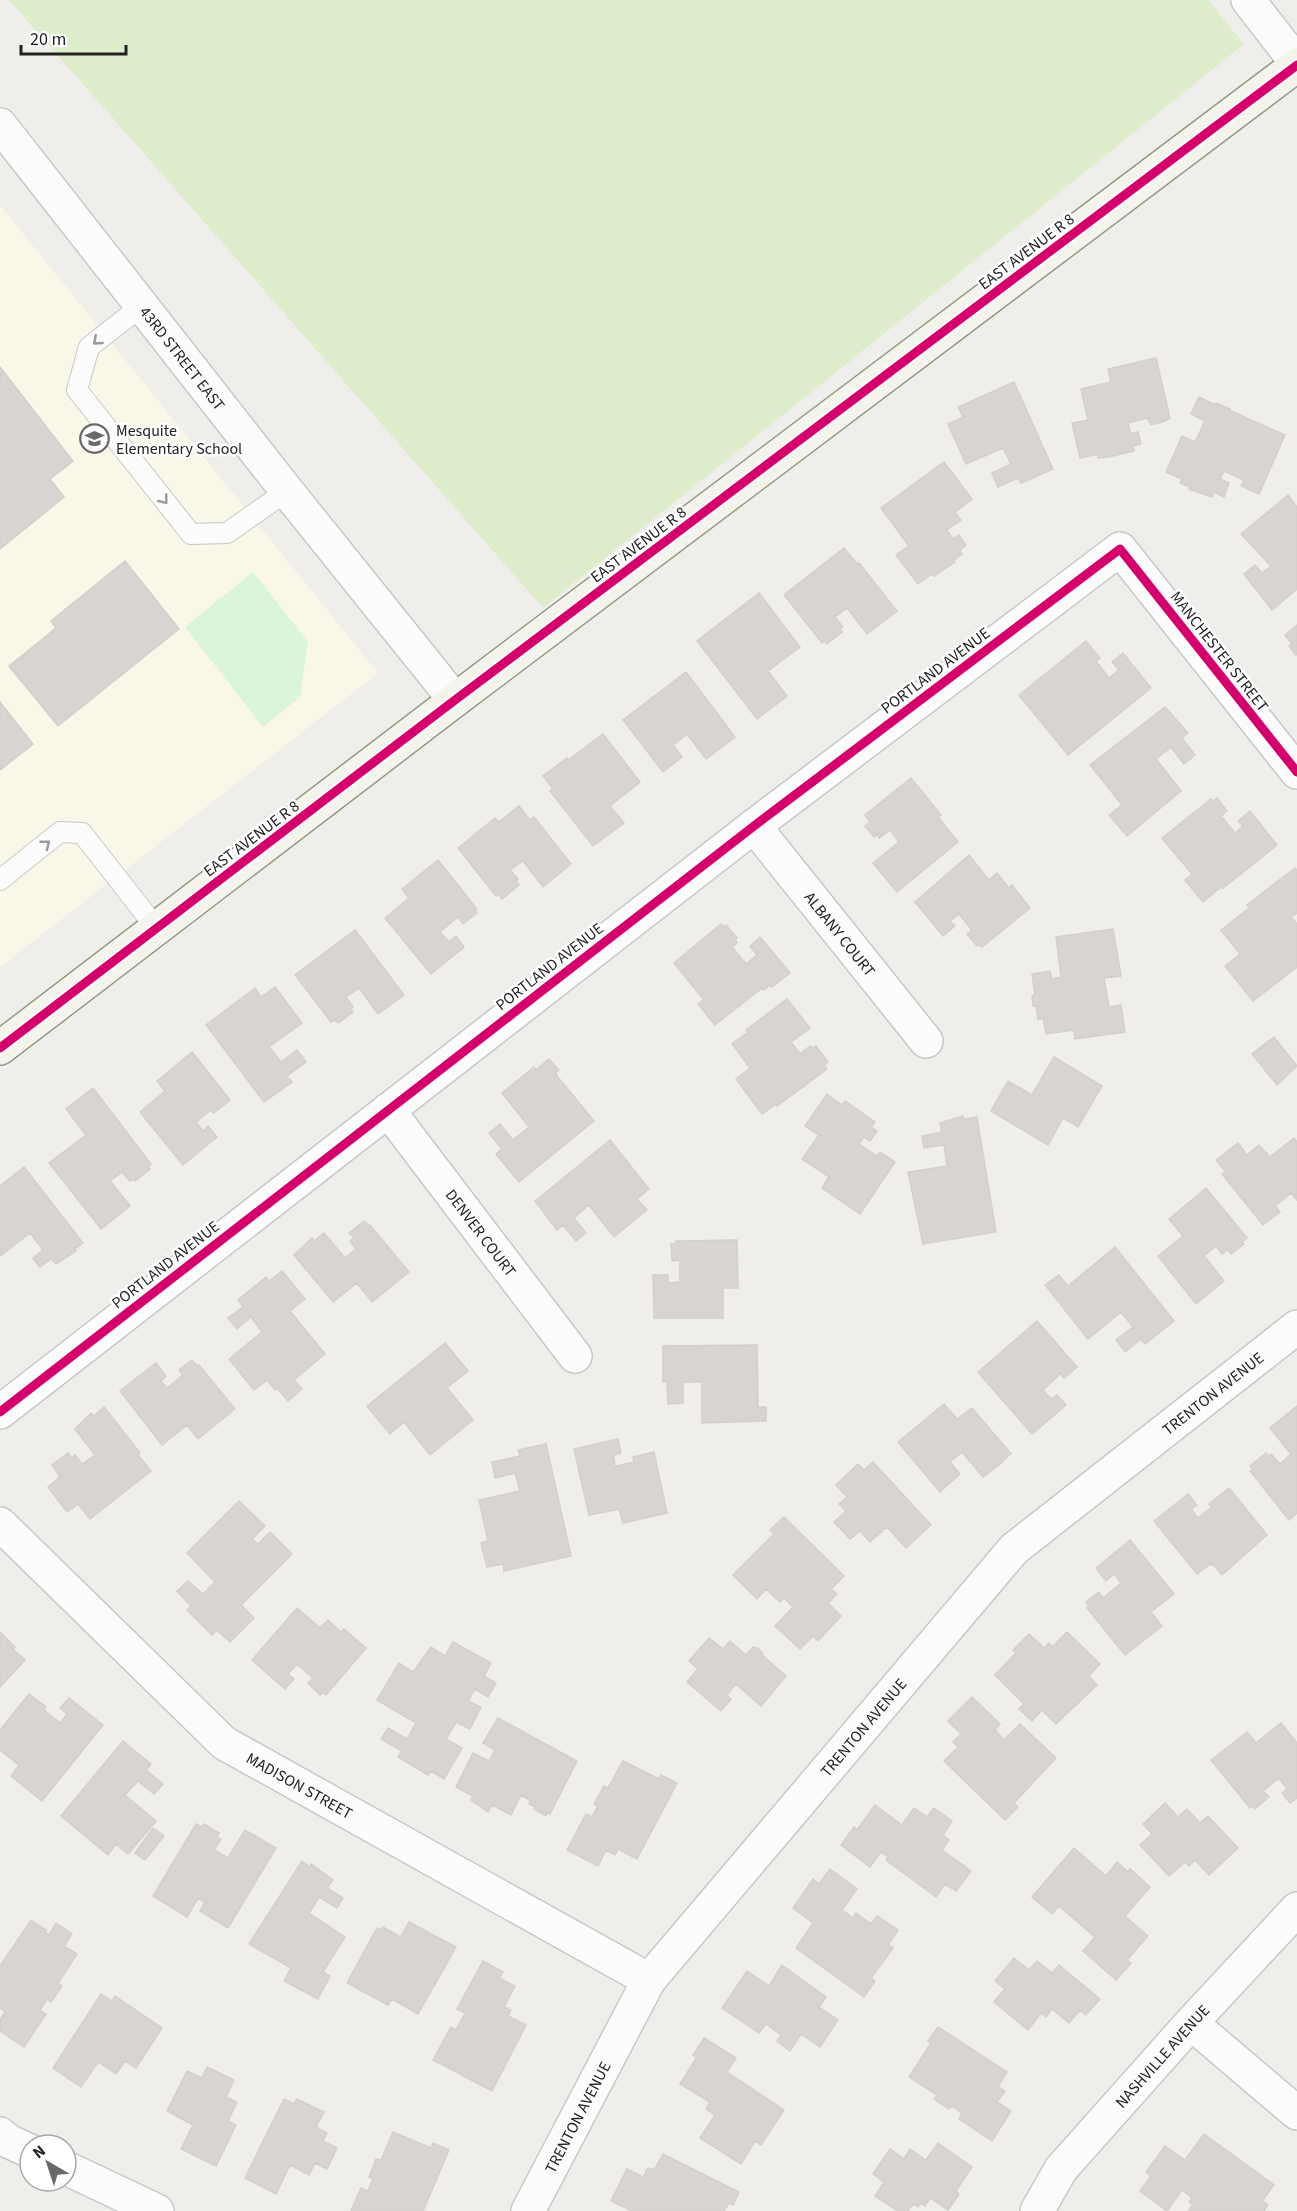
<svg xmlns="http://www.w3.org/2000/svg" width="1297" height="2211" font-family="'Source Sans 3',sans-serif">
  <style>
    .education { fill: #f8f7e8 }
    .grass { fill: #ddeccb }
    .park { fill: #daf5da }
    .building { fill: #d7d4d2; stroke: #d3d0cc; stroke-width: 1.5 }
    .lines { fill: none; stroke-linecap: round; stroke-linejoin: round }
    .lane-casing { stroke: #c9c8c7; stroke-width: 22 }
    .street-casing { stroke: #c9c8c7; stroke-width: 36 }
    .secondary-casing { stroke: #999a82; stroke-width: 36 }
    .lane { stroke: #fdfcfc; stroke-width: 20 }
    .street { stroke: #fdfcfc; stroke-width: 33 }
    .secondary { stroke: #f4f4ed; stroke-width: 33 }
    .cycleway-casing { stroke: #fff; stroke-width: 13 }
    .cycleway { stroke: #d6006c; stroke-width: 9 }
    .oneway { stroke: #9a9a9a }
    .labels { text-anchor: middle; stroke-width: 5; stroke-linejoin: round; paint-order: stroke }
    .street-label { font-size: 16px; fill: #222; stroke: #fff }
    .poi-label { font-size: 16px; fill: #222; stroke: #fff; text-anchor: start }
  </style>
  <rect width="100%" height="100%" fill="#f0eeeb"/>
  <path class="education" d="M0,205L378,673L0,967Z"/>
  <path class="grass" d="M9,0H1208L1244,44L543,608Z"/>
  <path class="park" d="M253,572L308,642L300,697L263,727L185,627Z"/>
  <path class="building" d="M1156,358L1170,418L1166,420V421L1151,425L1147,418L1128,423L1131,434L1138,432L1141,444L1133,446L1134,451L1109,457L1098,458V454L1080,458L1072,423L1088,420L1081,389L1111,382L1108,369Z
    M0,367L73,461L50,479L64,497L0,549Z
    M1014,382L1053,469L1021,483L1018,478L998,487L992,473L1011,464L1003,448L966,464L948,424L963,417L958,407Z
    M1199,397L1215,405L1216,403L1230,409L1229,410L1285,435L1259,494L1241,486L1244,480L1224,471L1220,479L1229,483L1224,497L1214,492L1212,497L1189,489L1190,487L1180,483L1182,479L1166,472L1182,436L1195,442L1205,421L1191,414Z
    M944,462L972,499L955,512L961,520L947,530L953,539L959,535L966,545L960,550L962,554L954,560L955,562L934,576L932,574L918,584L896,555L909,546L881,508Z
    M1288,495L1297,507V589L1272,610L1244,574L1255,565L1262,573L1271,566L1241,534Z
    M844,548L857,564L859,563L897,611L867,634L847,608L835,617L843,627L840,629L842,632L827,644L825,641L822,643L784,595Z
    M125,561L179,629L58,726L9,666L56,628L51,621Z
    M759,593L800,647L768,671L787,696L757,719L697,641Z
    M1297,625V654L1296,655L1289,646L1292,644L1285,635Z
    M1086,641L1100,658L1096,661L1109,678L1119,670L1112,662L1123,653L1151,688L1068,755L1019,695Z
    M686,672L735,737L706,759L687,734L673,745L682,757L663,772L623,720Z
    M0,702L33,744L0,770Z
    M1165,707L1188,733L1182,738L1195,755L1184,764L1171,747L1156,759L1181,791L1127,836L1109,815L1122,805L1090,765Z
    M603,734L640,782L610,806L624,823L593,846L550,791L553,789L543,776L567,758L568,760Z
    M911,778L941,815L938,817L958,842L897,892L873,863L899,842L890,830L879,838L877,834L874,837L865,826L870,822L865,815Z
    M1217,798L1227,811L1221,816L1235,833L1243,826L1238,821L1250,811L1277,845L1223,888L1221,887L1203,902L1185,880L1192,874L1162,838L1211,799L1213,801Z
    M519,806L530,820L534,817L571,864L543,887L523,861L510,870L518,879L516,881L519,885L502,899L498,894L496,896L458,848L495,818L499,822Z
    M969,855L989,880L997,873L1009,888L1012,885L1030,908L982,947L979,944L977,946L967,934L972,930L959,914L950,921L955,926L943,936L915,902Z
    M438,860L477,909L475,910L477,913L463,924L458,917L440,932L449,942L456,936L464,947L431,974L385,918L409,898L402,889Z
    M1295,868L1297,870V913L1291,917L1297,924V967L1253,1001L1225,966L1240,954L1221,930L1249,908L1247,905Z
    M721,924L724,927L726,925L737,938L735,939L737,943L732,947L746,964L757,955L750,946L760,937L790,973L772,987L770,985L764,990L762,988L715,1025L698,1004L704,1000L674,963Z
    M1113,929L1121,976L1104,978L1109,1007L1121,1005L1125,1032L1075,1039L1074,1030L1046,1034L1043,1018L1038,1019L1036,1006H1033L1032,996L1035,995L1032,974L1050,971L1052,979L1061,977L1056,937Z
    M355,930L404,995L378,1014L359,988L346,997L353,1007L351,1009L353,1012L338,1023L335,1020L331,1022L295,975Z
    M275,987L302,1023L269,1047L281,1062L297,1050L306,1062L287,1076L292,1082L264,1102L206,1025L255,988L261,997Z
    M787,999L810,1028L791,1042L800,1054L810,1046L813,1048L816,1046L828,1062L824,1065L827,1069L777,1106L776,1104L762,1114L736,1079L750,1068L732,1044L748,1032L746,1030Z
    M1274,1037L1297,1066L1277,1085L1252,1054Z
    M192,1052L230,1100L214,1113L211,1110L196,1122L203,1131L208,1126L217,1137L183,1165L140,1112L165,1091L157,1081Z
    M1054,1057L1102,1086L1078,1127L1063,1118L1048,1145L991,1111L1008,1081L1032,1095Z
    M549,1059L559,1070L556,1072L557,1076L594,1121L519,1182L496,1154L502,1149L489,1133L500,1124L513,1140L529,1127L502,1093L534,1067L536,1070Z
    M93,1088L151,1164L148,1166L150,1169L135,1181L133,1179L130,1181L122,1172L110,1181L130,1206L101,1229L49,1163L86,1135L66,1109Z
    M827,1094L842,1105L845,1101L875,1122L871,1127L877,1131L870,1141L864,1137L859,1144L877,1156L880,1152L895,1162L860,1214L822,1188L829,1177L802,1159L819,1135L805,1126Z
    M963,1116L964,1119L977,1117L996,1232L923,1244L908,1172L947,1166L944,1145L924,1148L922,1136L942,1132L940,1123Z
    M1294,1138L1297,1142V1200L1291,1193L1275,1206L1280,1212L1263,1225L1222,1174L1226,1172L1216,1160L1238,1143L1247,1155L1259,1145L1270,1157Z
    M610,1140L649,1189L637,1199L647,1210L614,1237L589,1205L574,1218L586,1233L576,1241L563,1225L557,1230L535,1201Z
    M24,1167L83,1243L75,1249L76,1251L56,1264L51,1259L40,1267L33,1258L43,1250L30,1233L0,1256V1186Z
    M1206,1188L1247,1238L1242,1242L1244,1244L1231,1254L1227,1249L1222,1254L1216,1246L1204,1256L1224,1281L1196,1304L1158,1256L1183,1236L1169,1219Z
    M364,1221L369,1226L370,1225L409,1272L372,1302L357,1283L333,1302L294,1255L312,1238L314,1241L324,1233L345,1258L356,1249L350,1241L354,1238L349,1233Z
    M737,1240L738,1288H723V1318H654L653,1275H668V1283L680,1282V1260L672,1261L671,1244H676V1241Z
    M1115,1247L1174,1321L1145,1344L1141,1339L1125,1352L1116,1340L1133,1327L1121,1312L1088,1339L1045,1285L1059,1275L1068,1286Z
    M282,1271L305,1299L290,1311L325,1354L294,1380L302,1389L288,1401L277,1388L275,1390L267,1380L254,1390L229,1359L262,1332L251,1317L237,1329L228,1318L243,1307L238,1300L266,1277L269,1281Z
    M1037,1321L1077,1367L1064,1378L1061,1373L1043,1390L1051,1399L1057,1395L1066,1405L1032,1434L978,1372Z
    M445,1343L468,1371L447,1388L473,1420L430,1455L404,1422L390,1434L367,1406Z
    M757,1345L758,1407H766V1421L702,1423V1382H683V1403L668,1404L667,1382H663V1346Z
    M192,1360L197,1366L199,1365L235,1409L198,1439L187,1425L162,1445L120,1391L156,1363L166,1376L161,1381L167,1388L183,1375L179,1370Z
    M944,1404L957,1419L972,1408L1011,1454L1002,1461L1003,1462L983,1477L962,1452L950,1462L960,1474L940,1492L898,1442Z
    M1297,1406V1513L1289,1520L1250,1471L1253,1469L1250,1466L1266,1453L1268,1456L1271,1454L1280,1464L1291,1454L1270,1428Z
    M104,1407L140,1453L138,1455L151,1471L90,1519L78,1504L67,1512L48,1487L60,1477L52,1465L68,1453L72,1458L75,1455L82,1464L95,1455L75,1429L91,1413L94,1416Z
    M618,1439L621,1453L613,1455L615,1464H612V1467L634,1462L633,1457L654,1452L667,1513L623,1523L619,1509L589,1515L574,1449Z
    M546,1444L571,1556L504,1571L503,1564L487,1567L481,1543L488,1541L479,1500L520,1491L515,1473L495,1478L492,1462L520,1456L518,1450Z
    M873,1462L931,1525L906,1548L887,1527L870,1542L860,1531L850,1539L834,1522L846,1511L839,1504L847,1497L836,1485L858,1464L864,1470Z
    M1229,1488L1267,1535L1222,1575L1213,1564L1211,1565L1210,1564L1197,1574L1154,1521L1188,1494L1197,1505L1191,1509L1198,1518L1212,1507L1209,1504Z
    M239,1501L265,1526L252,1539L258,1544L270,1532L292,1554L241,1605L254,1618L230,1642L217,1630L212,1635L187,1610L191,1606L177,1591L188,1581L203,1594L215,1582L187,1553Z
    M784,1517L844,1576L831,1589L837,1594L828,1603L841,1616L818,1641L813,1636L800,1649L775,1626L793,1607L784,1598L780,1602L766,1589L757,1599L733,1575L774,1534L770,1530Z
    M1130,1540L1174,1594L1151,1612L1162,1626L1125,1655L1087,1608L1089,1606L1086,1602L1099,1592L1103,1598L1121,1583L1114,1574L1106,1581L1096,1568Z
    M297,1608L320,1628L328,1620L341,1632L344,1629L366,1648L326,1695L323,1692L320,1695L308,1683L313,1678L297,1664L288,1674L294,1679L285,1689L252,1660Z
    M0,1632L15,1647L13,1649L25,1660L0,1687Z
    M1067,1632L1100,1664L1089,1676L1097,1685L1056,1724L1042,1710L1032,1721L1019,1709L1024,1704L995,1675L1016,1653L1013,1650L1029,1634L1044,1648L1049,1643L1052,1647Z
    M709,1638L723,1649L730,1641L746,1655L753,1647L757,1648L763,1653L761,1654L786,1676L761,1706L736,1684L727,1695L731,1699L721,1711L687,1682L698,1669L689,1661Z
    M453,1642L491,1663L484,1676L496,1683L488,1697L475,1689L468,1701L481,1707L470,1729L456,1722L446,1739L462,1748L444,1779L431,1771L428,1775L398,1757L402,1751L381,1739L388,1728L407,1739L416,1723L377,1700L399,1663L413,1672L431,1647L445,1656Z
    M29,1694L46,1707L44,1710L60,1723L67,1714L60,1708L69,1698L103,1725L42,1801L11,1776L19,1765L0,1750V1730Z
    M972,1697L1000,1724L995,1730L1004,1740L1020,1724L1056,1758L1014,1803L1018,1807L1005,1820L944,1761L958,1747L953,1742L961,1734L948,1721Z
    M498,1718L577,1761L550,1814L548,1812L546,1816L534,1809L535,1807L529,1804L531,1801L521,1795L511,1815L492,1805L488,1812L471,1800L473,1796L456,1787L473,1753L489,1761L495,1750L483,1743Z
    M1281,1723L1297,1743V1798L1290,1803L1282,1793L1287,1789L1279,1778L1263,1791L1269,1797L1255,1809L1252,1806L1250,1808L1211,1760L1247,1732L1256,1743Z
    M123,1741L151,1764L146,1770L163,1784L154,1794L138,1781L125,1795L156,1821L128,1854L116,1844L108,1855L61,1816Z
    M623,1761L659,1779L661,1775L677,1783L637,1859L618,1849L615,1855L606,1850L598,1866L567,1850L586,1814L592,1817L598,1806L594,1804L604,1786L608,1788Z
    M1165,1803L1178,1817L1187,1809L1200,1823L1208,1816L1238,1848L1209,1875L1195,1860L1189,1866L1185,1862L1169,1876L1140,1845L1152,1834L1143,1824Z
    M875,1805L902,1825L914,1808L927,1817L934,1808L952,1821L943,1835L949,1840L942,1850L971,1871L956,1891L945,1884L936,1897L886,1860L888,1857L881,1852L870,1867L841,1845L854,1827L857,1830Z
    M196,1824L202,1827L204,1824L219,1833L217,1837L221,1839L214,1850L228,1858L245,1830L276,1848L228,1928L200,1911L205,1902L198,1898L187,1917L153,1896Z
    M153,1828L164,1836L145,1860L135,1853Z
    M1074,1848L1106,1876L1117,1862L1128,1872L1130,1869L1150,1887L1125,1916L1148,1936L1127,1960L1131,1963L1116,1980L1083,1951L1095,1937L1059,1906L1052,1914L1032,1897Z
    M302,1861L310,1867L311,1864L333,1880L327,1888L343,1898L337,1908L319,1897L309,1913L345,1937L323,1972L330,1976L318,1999L284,1981L291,1968L249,1944Z
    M830,1869L857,1889L842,1910L853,1918L856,1913L871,1924L877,1916L898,1930L888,1945L893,1948L871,1978L875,1981L864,1997L796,1948L813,1923L793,1908L813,1879L819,1884Z
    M31,1920L46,1930L45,1932L49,1935L56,1923L72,1934L64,1946L77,1954L58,1983L62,1986L51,2002L47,1999L40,2010L46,2014L24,2047L0,2031V2020L5,2012L0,2008V1966Z
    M409,1922L456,1947L418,2014L392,1999L388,2005L347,1983L377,1928L381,1930L383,1927L399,1936L397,1939L399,1940Z
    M1014,1958L1029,1970L1037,1961L1052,1973L1059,1965L1100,1999L1086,2015L1080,2010L1069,2023L1052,2009L1046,2017L1041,2013L1028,2030L994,2002L1005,1989L995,1981Z
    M483,1961L503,1972L499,1978L515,1986L504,2007L511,2010L508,2016L526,2025L492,2091L433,2060L451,2027L456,2030L465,2013L457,2009Z
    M782,1965L826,1997L819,2007L838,2020L820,2047L801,2034L790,2051L777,2041L781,2035L766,2024L759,2033L722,2008L747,1971L769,1986Z
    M101,1994L112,2001L115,1996L162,2028L136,2068L125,2061L116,2074L98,2062L81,2087L53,2068Z
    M938,2027L1007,2072L998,2087L1005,2091L997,2102L1011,2111L992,2141L959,2119L962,2113L952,2106L949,2109L934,2099L937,2095L909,2077L931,2043L928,2041Z
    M704,2038L736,2058L727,2072L784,2110L761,2145L755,2141L741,2164L700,2138L715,2115L706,2109L710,2102L680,2084L697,2057L693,2055Z
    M207,2067L234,2080L226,2097L237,2102L228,2121L236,2125L216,2166L181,2149L193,2125L167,2111L187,2071L202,2078Z
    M284,2099L294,2104L297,2099L324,2112L316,2127L327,2133L323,2141L337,2148L327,2169L315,2163L309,2175L290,2165L276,2194L245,2178Z
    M393,2132L431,2148L433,2143L449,2150L423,2211H351L361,2188L368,2191L373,2179L369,2177L376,2159L381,2160Z
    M1204,2134L1274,2185L1262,2201L1268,2205L1264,2211H1188L1193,2205L1189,2202L1192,2198L1182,2190L1167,2211L1140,2191L1151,2176L1146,2172L1165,2146L1185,2160Z
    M938,2143L972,2167L956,2191L959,2194L948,2210L930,2198L925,2206L921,2203L918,2207L913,2204L908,2211H898L875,2196L884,2182L873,2174L890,2149L904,2159L910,2149L926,2160Z
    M663,2154L739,2192L733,2205L729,2203L724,2211H632L611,2201L627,2169L643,2177L648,2168L654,2170Z"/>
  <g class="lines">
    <defs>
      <path id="lane" d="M143,305L89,347L77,390L191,534L227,533L287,491
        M0,880L60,832L82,833L157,929"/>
      <g id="street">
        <path d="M1248,0L1297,63"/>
        <path id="s1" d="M0,125L287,491L455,700"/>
        <path id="s2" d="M754,826L926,1041"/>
        <path id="s3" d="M388,1110L575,1356"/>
        <path d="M0,1412L754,826L1120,549L1297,772"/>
        <path id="s4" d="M0,1524L224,1743L649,1980"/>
        <path d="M1191,2023L1297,2113"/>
        <path d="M0,2134L8,2141L30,2151"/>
        <path d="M66,2168L157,2211"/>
        <path id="s5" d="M528,2211L649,1980L1014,1549L1297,1327"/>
        <path id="s6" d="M1037,2211L1061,2169L1191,2023L1297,1909"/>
      </g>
      <path id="secondary" d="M0,1048L455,700L1297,65"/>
    </defs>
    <use href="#lane" class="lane-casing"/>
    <use href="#street" class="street-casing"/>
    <use href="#secondary" class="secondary-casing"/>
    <use href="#lane" class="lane"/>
    <use href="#street" class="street"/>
    <use href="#secondary" class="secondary"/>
    <defs>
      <path id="cycleway" d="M0,1048L455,700L1297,65
        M0,1412L754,826L1120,549L1297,772"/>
    </defs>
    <use href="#cycleway" class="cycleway-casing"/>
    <use href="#cycleway" class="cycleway"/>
  </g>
  <defs><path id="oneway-chevron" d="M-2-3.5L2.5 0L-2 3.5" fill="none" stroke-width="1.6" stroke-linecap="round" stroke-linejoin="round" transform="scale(1.5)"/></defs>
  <g class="oneway">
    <use href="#oneway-chevron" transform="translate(97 341) rotate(139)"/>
    <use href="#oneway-chevron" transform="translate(164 500) rotate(51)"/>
    <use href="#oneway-chevron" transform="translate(46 844) rotate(-38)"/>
  </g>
  <defs>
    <symbol id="school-ring" viewBox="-11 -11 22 22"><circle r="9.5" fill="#fff" stroke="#6a6968" stroke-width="1.5"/><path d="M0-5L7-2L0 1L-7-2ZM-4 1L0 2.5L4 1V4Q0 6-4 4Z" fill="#6a6968"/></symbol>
  </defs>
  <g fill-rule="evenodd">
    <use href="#school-ring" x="78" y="422" width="33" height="33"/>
  </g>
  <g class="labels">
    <g class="street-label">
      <text transform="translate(1026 251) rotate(-37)" y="6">EAST AVENUE R 8</text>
      <text dy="6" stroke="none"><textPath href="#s1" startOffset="296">43RD STREET EAST</textPath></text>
      <text transform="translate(638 544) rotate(-37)" y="6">EAST AVENUE R 8</text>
      <text transform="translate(1220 651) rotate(52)" y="6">MANCHESTER STREET</text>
      <text transform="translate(935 670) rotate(-37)" y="6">PORTLAND AVENUE</text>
      <text transform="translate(251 838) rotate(-37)" y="6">EAST AVENUE R 8</text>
      <text dy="6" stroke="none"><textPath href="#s2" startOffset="138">ALBANY COURT</textPath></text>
      <text transform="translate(549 966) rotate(-38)" y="6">PORTLAND AVENUE</text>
      <text dy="6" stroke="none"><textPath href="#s3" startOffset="154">DENVER COURT</textPath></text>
      <text transform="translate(165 1264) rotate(-38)" y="6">PORTLAND AVENUE</text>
      <text dy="6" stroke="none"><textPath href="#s5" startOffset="1078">TRENTON AVENUE</textPath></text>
      <text dy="6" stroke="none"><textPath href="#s5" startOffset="592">TRENTON AVENUE</textPath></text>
      <text dy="6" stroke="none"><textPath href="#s4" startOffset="400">MADISON STREET</textPath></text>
      <text dy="6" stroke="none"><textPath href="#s6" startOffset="200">NASHVILLE AVENUE</textPath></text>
      <text dy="6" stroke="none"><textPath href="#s5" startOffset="106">TRENTON AVENUE</textPath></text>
    </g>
    <g class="poi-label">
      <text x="116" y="436">Mesquite<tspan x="116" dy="18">Elementary School</tspan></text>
    </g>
  </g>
  <g transform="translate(48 2163) rotate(321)"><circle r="28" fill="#ffffff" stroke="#a7a7a7" stroke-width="1.5"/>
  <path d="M0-4.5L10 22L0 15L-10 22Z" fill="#6a6968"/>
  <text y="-9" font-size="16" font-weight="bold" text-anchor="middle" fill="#222222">N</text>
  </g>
  <path d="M21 45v9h105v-9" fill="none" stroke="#222222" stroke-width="3"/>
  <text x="30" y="45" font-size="18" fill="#222222" stroke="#ffffff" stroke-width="4.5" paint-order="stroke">20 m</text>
</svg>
